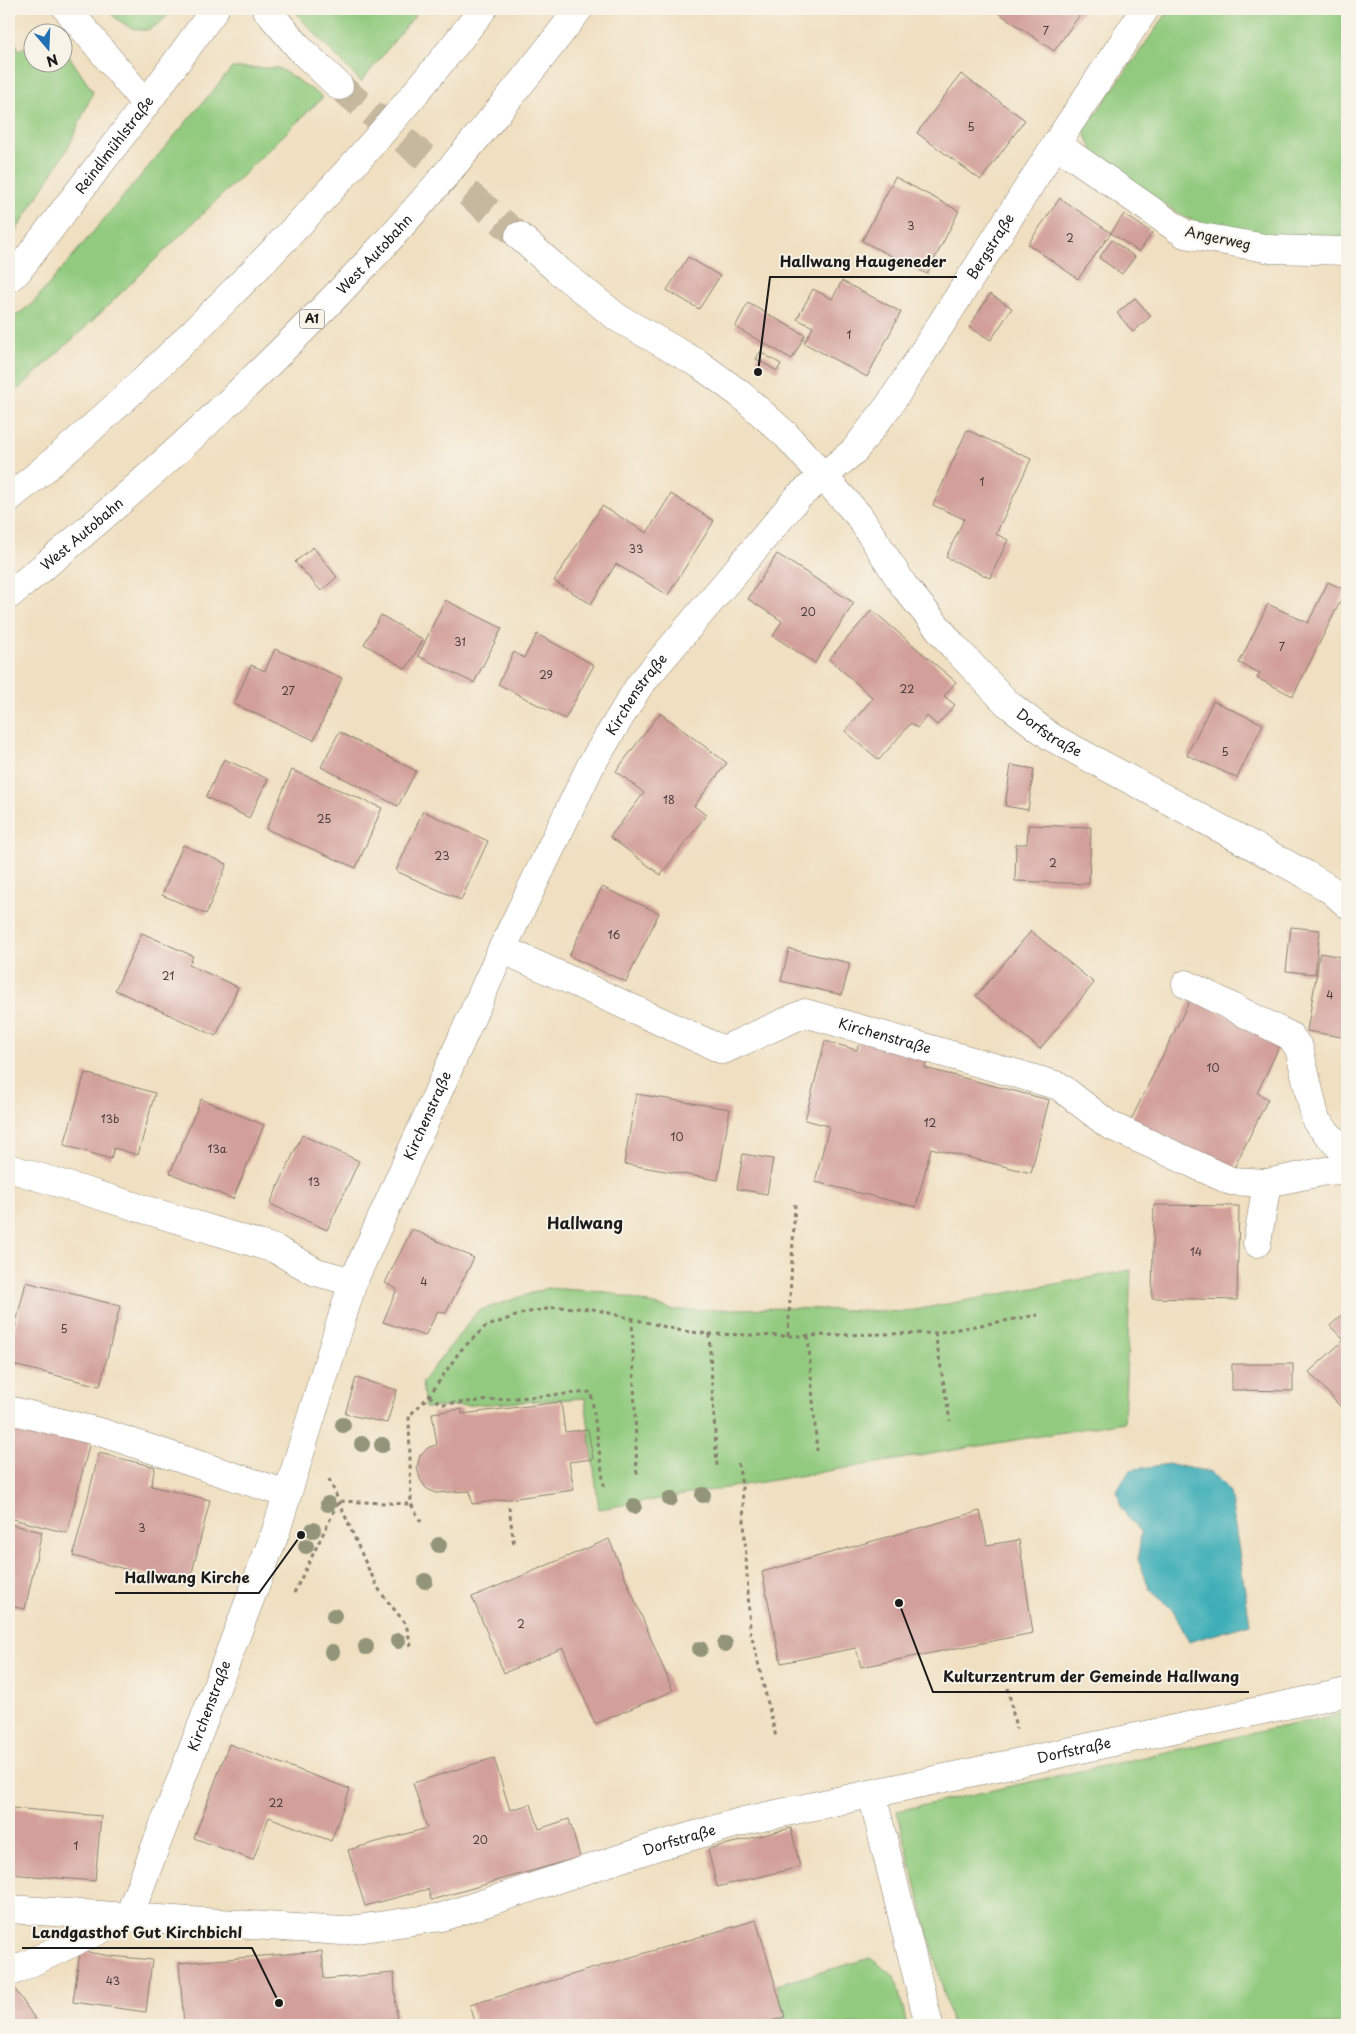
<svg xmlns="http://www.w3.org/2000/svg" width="1356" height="2034" font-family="'Playpen Sans',sans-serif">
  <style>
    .green { fill: #92cb7f; stroke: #57744e }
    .water { fill: #3daeb7; stroke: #2c656a }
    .building { fill: #d29f9a }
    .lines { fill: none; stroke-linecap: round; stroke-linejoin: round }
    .minor-tunnel { stroke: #c6b89f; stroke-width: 28; stroke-dasharray: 28 14; stroke-linecap: butt }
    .minor-casing { stroke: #867e6e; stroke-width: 29 }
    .highway-casing { stroke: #867e6e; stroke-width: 29 }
    .path { stroke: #867e6e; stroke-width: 3; stroke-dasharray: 4 4; stroke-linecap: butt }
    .minor { stroke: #fff; stroke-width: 28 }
    .highway { stroke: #fff; stroke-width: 28 }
    .tree { fill: #929579 }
    .labels { text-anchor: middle; stroke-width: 4; stroke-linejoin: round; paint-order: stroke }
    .number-label { font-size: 11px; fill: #4a3d3c }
    .shield { fill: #f7f3e8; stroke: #5e5c59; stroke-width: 1 }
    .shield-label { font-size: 12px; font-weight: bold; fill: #1c1c1c }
    .street-label { font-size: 14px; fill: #1c1c1c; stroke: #f7f3e8 }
    .quarter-label { font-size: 16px; font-weight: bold; fill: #1c1c1c; stroke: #f7f3e8 }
    .leader { fill: none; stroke: #1c1c1c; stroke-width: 2 }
    .callout-dot { fill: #1c1c1c; stroke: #f7f3e8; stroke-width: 2 }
    .callout-label { font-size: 15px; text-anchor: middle; font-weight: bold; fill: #1c1c1c; stroke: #f7f3e8; stroke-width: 4; stroke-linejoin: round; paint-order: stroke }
  </style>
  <rect width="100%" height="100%" fill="#f7f3e8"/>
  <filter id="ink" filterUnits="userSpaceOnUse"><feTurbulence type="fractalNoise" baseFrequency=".02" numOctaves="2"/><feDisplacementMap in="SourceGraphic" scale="10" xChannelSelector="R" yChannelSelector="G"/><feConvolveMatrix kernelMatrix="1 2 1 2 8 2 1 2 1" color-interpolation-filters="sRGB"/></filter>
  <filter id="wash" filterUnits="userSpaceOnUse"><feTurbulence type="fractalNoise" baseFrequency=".0096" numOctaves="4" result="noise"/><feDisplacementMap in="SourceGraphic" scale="20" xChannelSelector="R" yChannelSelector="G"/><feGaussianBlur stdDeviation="1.12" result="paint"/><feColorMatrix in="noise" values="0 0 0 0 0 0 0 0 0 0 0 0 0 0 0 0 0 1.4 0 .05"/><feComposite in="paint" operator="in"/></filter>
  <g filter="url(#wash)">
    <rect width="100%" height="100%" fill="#f0dfc0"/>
    <path class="green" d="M106,9H174C168,14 160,24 152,28C136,36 117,20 106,9Z
      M294,9H420L361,82L305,23Z
      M1170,9H1347V241L1276,238L1216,229L1184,217L1097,161L1084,130Z
      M9,30L19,50L32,44V62H62L63,47L93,92L69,146L9,242Z
      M232,68H279L323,97L90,323L9,398V321L33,303Z
      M1131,1270L1124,1422L599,1509L585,1398L425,1408L422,1382L478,1311L547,1288L607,1292L673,1310L790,1308L904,1312Z
      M1345,1713L1347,1714V2025H952L897,1811Z
      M870,1958L895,1976L907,2025H757L785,2017L776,1985Z"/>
    <path class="water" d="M1168,1464L1212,1472L1230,1492L1250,1624L1189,1642L1173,1610L1150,1590L1138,1559L1141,1533L1121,1508L1117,1490L1130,1470Z"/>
    <g id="blocks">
      <path class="building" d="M997,9H1084L1054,51L996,11Z
        M961,74L1025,120L981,180L917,133Z
        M895,177L959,211L927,274L862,241Z
        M1060,198L1111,233L1124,214L1152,233L1139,252L1111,233L1078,279L1028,244Z
        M1112,240L1135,257L1122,274L1099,258Z
        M688,257L720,276L699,309L667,290Z
        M842,281L901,312L867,377L804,343L813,327L797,319L813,289L832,299Z
        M990,294L1012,308L991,340L969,327Z
        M1135,298L1151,316L1133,332L1117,313Z
        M748,303L805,335L792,359L735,327Z
        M760,352L781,364L777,371L756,359Z
        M967,430L1031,459L996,534L1008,540L990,578L946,557L964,519L933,505Z
        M671,494L714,521L668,595L616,564L591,604L554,581L602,506L647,533Z
        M313,547L337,577L321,591L295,562Z
        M777,554L854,603L815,663L773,636L782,621L748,599Z
        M1328,582L1346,590L1293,696L1257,678L1260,673L1239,663L1268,604L1308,623Z
        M445,600L502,628L474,683L418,656Z
        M872,610L956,682L944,696L955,705L937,725L927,716L917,728L911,723L879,760L845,731L873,698L829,659Z
        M381,615L423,640L406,669L364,644Z
        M537,634L594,665L565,719L498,684L514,652L524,658Z
        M275,649L342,678L314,740L234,704L251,665L265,671Z
        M1213,701L1263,724L1237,778L1187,755Z
        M660,713L727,763L694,806L706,815L661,875L610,837L644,793L616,771Z
        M339,732L416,771L398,806L321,767Z
        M224,759L268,779L249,818L206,797Z
        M1011,765L1034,769L1028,810L1005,806Z
        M292,770L382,808L356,868L266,829Z
        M423,811L488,841L461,900L396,871Z
        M1028,825L1091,827L1089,884L1015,881L1016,844H1027Z
        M183,845L227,864L206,914L162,895Z
        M602,887L659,913L626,982L569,956Z
        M1291,927L1320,930L1315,974L1286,971Z
        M1031,931L1094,983L1040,1049L976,996Z
        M142,933L193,956L189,965L238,987L216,1036L115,990Z
        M789,949L850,963L842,995L781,981Z
        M1320,953L1347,958V1038L1307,1031Z
        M1191,998L1281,1043L1257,1093L1268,1099L1230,1176L1128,1126Z
        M861,1034L929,1051L925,1068L1049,1100L1031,1173L931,1148L916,1207L815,1182L829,1126L805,1120L825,1041L857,1050Z
        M85,1073L155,1093L138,1155L114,1148L111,1159L64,1145Z
        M636,1094L730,1109L718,1180L624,1164Z
        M201,1099L264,1125L233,1199L170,1173Z
        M302,1135L359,1161L327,1230L270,1204Z
        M743,1154L773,1159L767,1194L737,1189Z
        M1154,1205L1239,1206L1237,1300L1152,1298Z
        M412,1229L474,1258L446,1313L438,1311L425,1336L383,1322L397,1289L385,1283Z
        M26,1282L120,1306L100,1386L9,1364V1352Z
        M1347,1310V1414L1309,1372L1344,1340L1330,1326Z
        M1232,1364H1293V1391L1232,1390Z
        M356,1378L397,1390L387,1423L345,1414Z
        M561,1402L565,1432L588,1429L593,1459L569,1462L574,1490L472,1504L470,1491L435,1493L426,1488L420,1479L417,1467L420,1455L429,1447L437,1445L432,1413L462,1409V1414Z
        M9,1417L91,1438L67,1533L9,1518Z
        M99,1453L155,1467L151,1486L210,1500L189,1585L73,1556Z
        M980,1511L987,1545L1019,1540L1033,1633L861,1667L856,1648L781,1663L762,1572Z
        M9,1524L42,1532L25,1609L9,1606Z
        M609,1539L673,1691L595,1724L563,1648L504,1673L472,1597Z
        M9,1735L11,1736L10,1749H9Z
        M229,1744L350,1789L331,1841L269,1817L253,1860L194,1838Z
        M494,1758L510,1810L531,1804L539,1829L569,1819L580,1857L431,1900L428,1889L365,1906L348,1850L427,1828L413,1783Z
        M12,1808L101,1816L95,1881L9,1874V1844Z
        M791,1828L800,1867L717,1887L708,1849Z
        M756,1920L785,2017L757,2025H476L470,2005Z
        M80,1951L111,1956L152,1960L146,2012L73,2002Z
        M322,1951L324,1979L394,1973L397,2025H184L179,1963Z
        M9,1980L39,2025H9Z"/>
    </g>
  </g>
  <g filter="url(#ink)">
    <use href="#blocks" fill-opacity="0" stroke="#867e6e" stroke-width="1"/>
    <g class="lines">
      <path class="minor-tunnel" d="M339,86L519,236"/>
      <defs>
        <g id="minor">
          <path d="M67,9L146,104"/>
          <path d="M266,9L301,50L339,86"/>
          <path d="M1056,144L1185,234L1271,249L1347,251"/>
          <path id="s1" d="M519,236L559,271L618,318L699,364L740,394L786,435L859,516L904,586L953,646L1007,703L1051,737L1305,874L1331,890L1347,904"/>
          <path id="s2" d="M9,278L17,272L146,104L215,9"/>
          <path id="s3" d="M502,949L723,1050L805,1013L1059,1086L1109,1125L1231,1181L1267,1183"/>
          <path d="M1186,984L1290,1036L1299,1048L1316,1121L1347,1155"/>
          <path d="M9,1168L275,1249L316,1272L353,1282"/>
          <path d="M1257,1243L1267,1183L1326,1171L1347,1170"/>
          <path d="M9,1410L100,1432L287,1494"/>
          <path d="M872,1794L929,2025"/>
          <path id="s4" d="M9,1909L342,1931L442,1917L658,1846L744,1821L1347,1692"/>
          <path id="s5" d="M129,1916L276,1531L353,1282L502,949L591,765L639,686L799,496L854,451L890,404L1056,144L1145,9"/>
          <path d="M9,1973L125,1918"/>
        </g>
        <g id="highway">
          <path d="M9,498C87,436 161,366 231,294C321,204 405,110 483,9"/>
          <path id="s6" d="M9,595C137,492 256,381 368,262C443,182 512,96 579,9"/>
        </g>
      </defs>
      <use href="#minor" class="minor-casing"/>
      <use href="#highway" class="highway-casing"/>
      <path class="path" d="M632,1318L637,1477
        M935,1333L950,1421
        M709,1334L717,1466
        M788,1336L795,1204
        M808,1336L817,1451
        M429,1396L443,1404L591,1392L604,1486
        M738,1463L742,1485L750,1629L776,1737
        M329,1479L367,1566L381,1593L406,1624L412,1650
        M509,1507L514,1545
        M421,1522L411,1504L409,1416L429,1396L460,1351L485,1327L524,1313L558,1307L593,1309L682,1331L709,1334L788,1336L935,1333L1038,1315
        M294,1593L339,1501L411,1504
        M1008,1688L1016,1729"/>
      <use href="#minor" class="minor"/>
      <use href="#highway" class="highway"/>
    </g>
    <g class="tree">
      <circle cx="343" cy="1425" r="8"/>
      <circle cx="362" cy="1444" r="8"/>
      <circle cx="382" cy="1445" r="8"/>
      <circle cx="703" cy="1495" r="8"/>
      <circle cx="670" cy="1499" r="8"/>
      <circle cx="328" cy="1504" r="8"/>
      <circle cx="634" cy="1506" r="8"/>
      <circle cx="313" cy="1530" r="8"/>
      <circle cx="439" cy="1545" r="8"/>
      <circle cx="306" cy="1546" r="8"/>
      <circle cx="425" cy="1581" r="8"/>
      <circle cx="334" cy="1616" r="8"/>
      <circle cx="398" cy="1641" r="8"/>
      <circle cx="725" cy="1644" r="8"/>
      <circle cx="366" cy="1647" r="8"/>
      <circle cx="700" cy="1649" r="8"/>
      <circle cx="332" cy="1652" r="8"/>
    </g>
  </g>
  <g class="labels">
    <g class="number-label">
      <text x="1046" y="35">7</text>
      <text x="971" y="131">5</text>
      <text x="911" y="230">3</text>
      <text x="1070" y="242">2</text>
      <text x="849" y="339">1</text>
      <text x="982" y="486">1</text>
      <text x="636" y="553">33</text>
      <text x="808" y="616">20</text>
      <text x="460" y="646">31</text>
      <text x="1282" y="651">7</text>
      <text x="546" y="679">29</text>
      <text x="907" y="693">22</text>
      <text x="288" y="695">27</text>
      <text x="1225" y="756">5</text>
      <text x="669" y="804">18</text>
      <text x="324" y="823">25</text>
      <text x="442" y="860">23</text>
      <text x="1053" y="867">2</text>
      <text x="614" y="939">16</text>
      <text x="168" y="980">21</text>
      <text x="1330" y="999">4</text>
      <text x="1213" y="1072">10</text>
      <text x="110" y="1123">13b</text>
      <text x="930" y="1127">12</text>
      <text x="677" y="1141">10</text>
      <text x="217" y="1153">13a</text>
      <text x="314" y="1186">13</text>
      <text x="1196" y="1256">14</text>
      <text x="424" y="1286">4</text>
      <text x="64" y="1333">5</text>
      <text x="142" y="1532">3</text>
      <text x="521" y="1628">2</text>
      <text x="276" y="1807">22</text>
      <text x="480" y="1844">20</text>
      <text x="76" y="1850">1</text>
      <text x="113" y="1985">43</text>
    </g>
    <rect class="shield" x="299.5" y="309.5" width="25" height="19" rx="4"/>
    <g class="shield-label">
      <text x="312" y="323">A1</text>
    </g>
    <g class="street-label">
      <text dy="5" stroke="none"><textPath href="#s2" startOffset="170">Reindlmühlstraße</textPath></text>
      <text transform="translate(1218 238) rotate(12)" y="5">Angerweg</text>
      <text dy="5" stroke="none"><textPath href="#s5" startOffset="1900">Bergstraße</textPath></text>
      <text dy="5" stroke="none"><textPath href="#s6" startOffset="500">West Autobahn</textPath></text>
      <text dy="5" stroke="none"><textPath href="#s6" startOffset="95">West Autobahn</textPath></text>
      <text dy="5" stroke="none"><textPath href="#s5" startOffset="1326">Kirchenstraße</textPath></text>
      <text dy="5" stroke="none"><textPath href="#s1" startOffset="734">Dorfstraße</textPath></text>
      <text dy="5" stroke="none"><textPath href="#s3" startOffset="416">Kirchenstraße</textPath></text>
      <text dy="5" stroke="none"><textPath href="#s5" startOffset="855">Kirchenstraße</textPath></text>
      <text dy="5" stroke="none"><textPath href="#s5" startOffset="225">Kirchenstraße</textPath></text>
      <text dy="5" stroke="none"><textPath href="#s4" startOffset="1089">Dorfstraße</textPath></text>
      <text dy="5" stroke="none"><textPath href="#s4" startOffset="684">Dorfstraße</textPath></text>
    </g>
    <g class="quarter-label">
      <text x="585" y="1229">Hallwang</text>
    </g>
  </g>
  <path class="leader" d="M758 372L770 277H957M301 1535L259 1593H115M899 1603L933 1692H1249M279 2003L252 1948H22"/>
  <g class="callout-dot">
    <circle cx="758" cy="372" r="5"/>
    <circle cx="301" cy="1535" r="5"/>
    <circle cx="899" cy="1603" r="5"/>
    <circle cx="279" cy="2003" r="5"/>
  </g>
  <g class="callout-label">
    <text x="863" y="267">Hallwang Haugeneder</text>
    <text x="187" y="1583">Hallwang Kirche</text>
    <text x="1091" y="1682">Kulturzentrum der Gemeinde Hallwang</text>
    <text x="137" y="1938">Landgasthof Gut Kirchbichl</text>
  </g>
  <rect width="1356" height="2034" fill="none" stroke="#f7f3e8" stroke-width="30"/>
  <g transform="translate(48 48) rotate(161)"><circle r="24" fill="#f7f3e8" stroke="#9f9d96"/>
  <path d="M0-4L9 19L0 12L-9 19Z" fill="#1f6fb2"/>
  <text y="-8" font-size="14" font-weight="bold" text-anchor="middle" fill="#1c1c1c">N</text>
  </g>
</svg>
